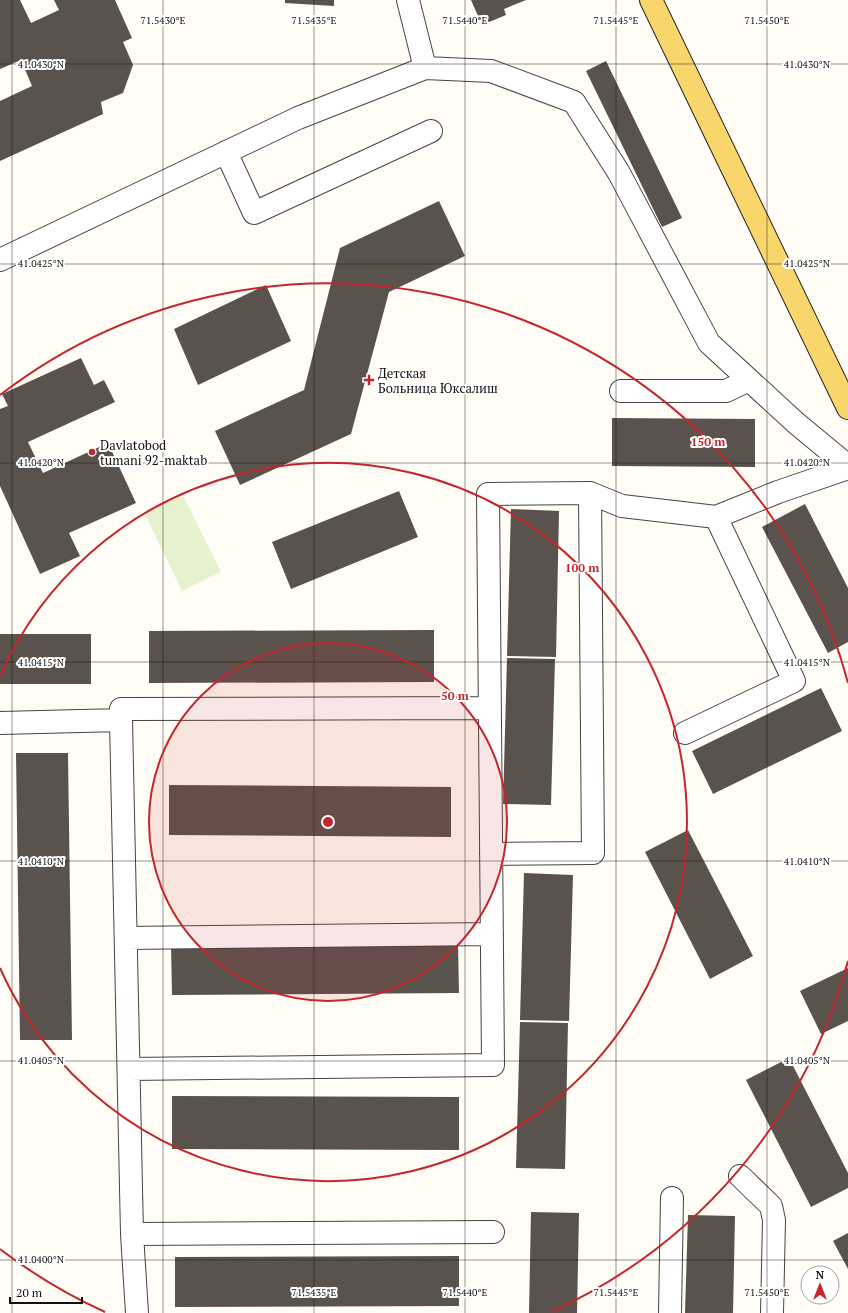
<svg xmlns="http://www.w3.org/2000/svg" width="848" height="1313" font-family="'PT Serif',serif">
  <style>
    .pitch { fill: #e6f2cf }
    .building { fill: #5a524d }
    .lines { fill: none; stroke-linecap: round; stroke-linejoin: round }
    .minor-casing { stroke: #444; stroke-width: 24 }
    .major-casing { stroke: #222; stroke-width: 24 }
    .minor { stroke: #fff; stroke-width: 22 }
    .major { stroke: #f9d66b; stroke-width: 22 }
    .ticks { fill: none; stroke: #111; stroke-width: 1; stroke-opacity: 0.45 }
    .ring { fill: none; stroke: #c4262e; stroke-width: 2 }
    .poi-dot { fill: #c4262e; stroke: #fff; stroke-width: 1.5 }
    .labels { text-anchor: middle; stroke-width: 4; stroke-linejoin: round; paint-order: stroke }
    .poi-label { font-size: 13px; fill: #111; stroke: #fff; text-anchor: start }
    .ticks-label { font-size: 10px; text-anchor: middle; fill: #111; stroke: #fff; stroke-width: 4; stroke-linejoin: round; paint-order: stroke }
    .centre { fill: #c4262e; stroke: #fff; stroke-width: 2 }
    .ring-label { font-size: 12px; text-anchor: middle; font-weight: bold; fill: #c4262e; stroke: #fff; stroke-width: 4; stroke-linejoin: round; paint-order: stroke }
  </style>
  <rect width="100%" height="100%" fill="#fffdf5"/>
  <path class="pitch" d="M182,494L221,572L182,591L144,512Z"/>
  <path class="building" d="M0,0H20L31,23L59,10L54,0H115L132,38L123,42L133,65L123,93L101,102L103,114L0,161V101L32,86L21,60L0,69Z
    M285,0H334V6L285,3Z
    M471,0H526L504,9L506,15L482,25Z
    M606,61L682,218L662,227L586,71Z
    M439,201L465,256L389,292L351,434L240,485L215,431L304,390L340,248Z
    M266,285L291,341L198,385L174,329Z
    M81,358L94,385L104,380L115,402L28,442L43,473L108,443L136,503L69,533L80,556L40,574L0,486V409L8,406L2,394Z
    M612,418L755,419V467L612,466Z
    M399,491L418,537L291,589L272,542Z
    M805,504L848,588V642L828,653L762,527Z
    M511,509L559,511L556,657L507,656Z
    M434,630V682L149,683V631Z
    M0,634H91V684H0Z
    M507,658L555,659L551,805L503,804Z
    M821,688L842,731L713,794L692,751Z
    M16,753H68L72,1040H20Z
    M169,785L451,787V837L169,835Z
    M688,830L753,956L710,979L645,852Z
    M524,873L573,875L569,1021L520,1020Z
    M458,943L459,993L172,995L171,945Z
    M848,968V1021L821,1034L800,991Z
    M520,1022L568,1023L565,1169L516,1168Z
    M789,1058L848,1173V1188L811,1207L746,1080Z
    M172,1096L459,1097V1150L172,1149Z
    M531,1212L579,1213L577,1313H529Z
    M688,1215L735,1216L733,1313H685Z
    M848,1233V1269L833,1241Z
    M459,1256V1306L175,1307V1257Z"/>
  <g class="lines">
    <defs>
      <path id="minor" d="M408,0L425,68
        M226,152L254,213L431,131
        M0,260L298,118L425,68L491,71L574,102L619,173L709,343L796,423L848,466
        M621,391H726L749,380
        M590,493L622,506L716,517L778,492L848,468
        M121,709L490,708
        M0,723L121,720L132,1234L137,1313
        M685,733L794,681L716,517
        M126,938L492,934
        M129,1069L493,1065L488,494L590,493L593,853L491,854
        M740,1176L771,1206L774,1220L772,1313
        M132,1234L493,1232
        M670,1313L672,1198"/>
      <path id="major" d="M651,0L848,408"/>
    </defs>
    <use href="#minor" class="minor-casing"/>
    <use href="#major" class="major-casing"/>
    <use href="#minor" class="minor"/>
    <use href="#major" class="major"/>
  </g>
  <path class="ticks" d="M12,0V1313M163,0V1313M314,0V1313M465,0V1313M616,0V1313M767,0V1313M0,64H848M0,264H848M0,463H848M0,662H848M0,861H848M0,1061H848M0,1260H848"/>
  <circle cx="328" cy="822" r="179" fill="#c4262e" fill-opacity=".12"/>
  <g class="ring">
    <circle cx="328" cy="822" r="179"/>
    <path d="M0 676A359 359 0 1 1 0 968"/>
    <path d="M848 961A538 538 0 0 1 551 1312M105 1312A538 538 0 0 1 0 1249M0 395A538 538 0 0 1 848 683"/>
  </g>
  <g class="poi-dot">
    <path d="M367 374h4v4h4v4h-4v4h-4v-4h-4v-4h4z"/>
    <circle cx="92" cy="452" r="4"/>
  </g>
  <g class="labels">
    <g class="poi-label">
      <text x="378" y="378">Детская<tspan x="378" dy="15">Больница Юксалиш</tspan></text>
      <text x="100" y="450">Davlatobod<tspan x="100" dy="15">tumani 92-maktab</tspan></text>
    </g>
  </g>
  <g class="ticks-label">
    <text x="163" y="24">71.5430°E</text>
    <text x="314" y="24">71.5435°E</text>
    <text x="465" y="24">71.5440°E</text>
    <text x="616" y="24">71.5445°E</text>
    <text x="767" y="24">71.5450°E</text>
    <text x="41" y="68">41.0430°N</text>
    <text x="807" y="68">41.0430°N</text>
    <text x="41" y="267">41.0425°N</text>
    <text x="807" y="267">41.0425°N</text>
    <text x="41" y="466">41.0420°N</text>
    <text x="807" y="466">41.0420°N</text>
    <text x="41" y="666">41.0415°N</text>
    <text x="807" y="666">41.0415°N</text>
    <text x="41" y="865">41.0410°N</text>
    <text x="807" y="865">41.0410°N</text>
    <text x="41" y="1064">41.0405°N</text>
    <text x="807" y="1064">41.0405°N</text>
    <text x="41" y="1263">41.0400°N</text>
    <text x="314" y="1296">71.5435°E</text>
    <text x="465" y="1296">71.5440°E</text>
    <text x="616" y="1296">71.5445°E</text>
    <text x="767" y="1296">71.5450°E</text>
  </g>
  <circle cx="328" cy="822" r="6" class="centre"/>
  <g class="ring-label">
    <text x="708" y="446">150 m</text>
    <text x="582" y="572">100 m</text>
    <text x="455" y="700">50 m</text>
  </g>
  <g transform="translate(820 1285)"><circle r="19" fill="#ffffff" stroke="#a0a0a0"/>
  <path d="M0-3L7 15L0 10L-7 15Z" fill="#c4262e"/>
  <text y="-6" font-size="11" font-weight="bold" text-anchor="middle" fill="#111111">N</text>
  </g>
  <path d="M10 1297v6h72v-6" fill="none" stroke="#111111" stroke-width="2"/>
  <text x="16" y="1297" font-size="12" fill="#111111" stroke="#ffffff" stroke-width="3" paint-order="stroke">20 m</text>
</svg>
